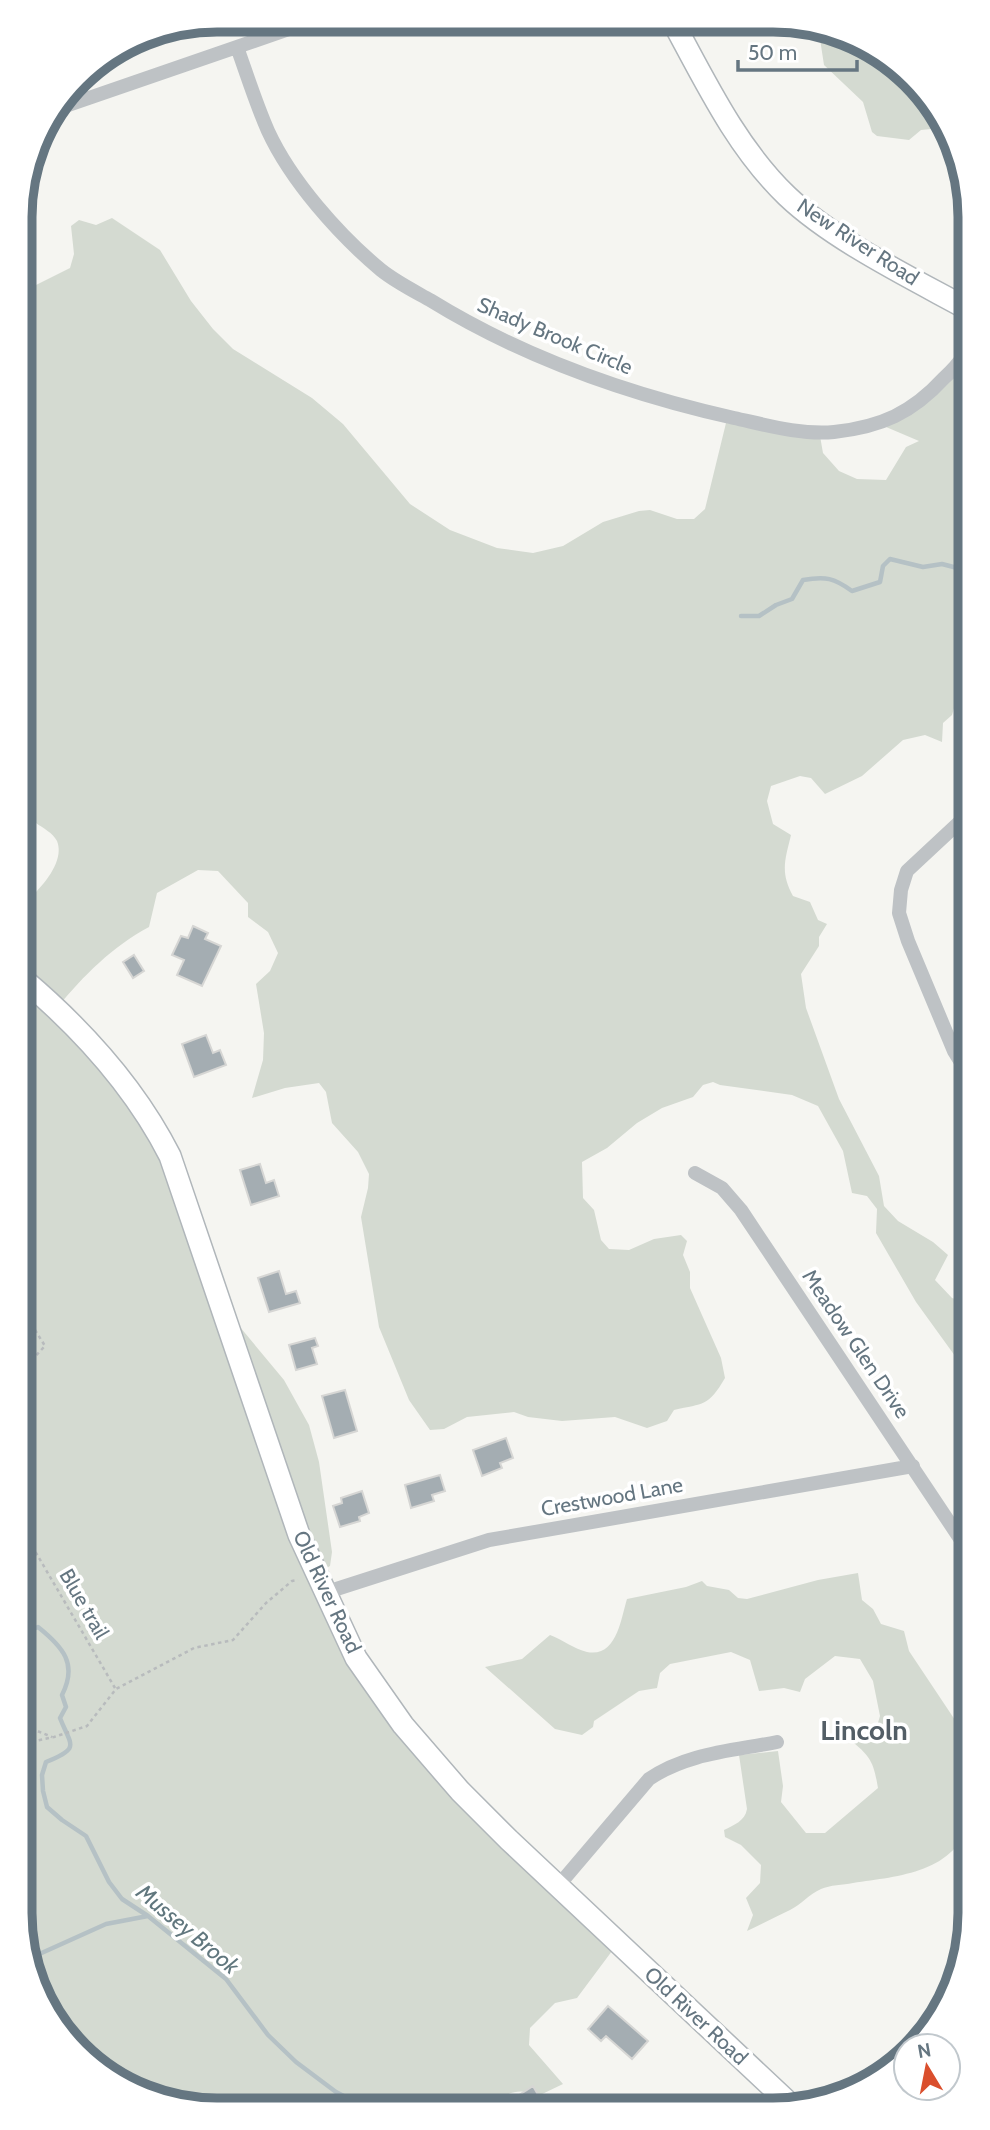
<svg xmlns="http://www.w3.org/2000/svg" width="990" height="2130" font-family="Cabin,sans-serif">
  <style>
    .green { fill: #d4dad1 }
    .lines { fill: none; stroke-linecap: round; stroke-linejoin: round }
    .stream { stroke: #b5c1c5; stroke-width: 4.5 }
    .building { fill: #a4adb2; stroke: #d6d6d4; stroke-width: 2 }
    .secondary-casing { stroke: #b0b6ba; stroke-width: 24 }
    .path { stroke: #b8bbbd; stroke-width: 2.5; stroke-dasharray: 3.5 3.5; stroke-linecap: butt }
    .street { stroke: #bec2c5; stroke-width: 14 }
    .secondary { stroke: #fff; stroke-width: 21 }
    .labels { text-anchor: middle; stroke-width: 7; stroke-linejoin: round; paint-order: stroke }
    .street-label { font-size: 21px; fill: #657681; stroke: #fff }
    .water-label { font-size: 23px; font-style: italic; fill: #61777e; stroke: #fff }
    .district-label { font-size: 28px; font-weight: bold; fill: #535e66; stroke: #fff }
    .rim { fill: none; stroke: #657681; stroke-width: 9 }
  </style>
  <rect width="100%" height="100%" fill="#f5f5f1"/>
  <path class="green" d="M818,26L904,69L941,128L921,130L909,140L877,136L872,132L863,102L824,65Z
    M112,218L160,250L191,301L213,329L233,349L312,398L343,424L410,504L450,530L497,548L533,553L563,546L603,522L639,511L650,510L677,519H694L705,509L726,423L820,436L823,453L839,471L857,479L886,480L906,447L919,441L879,424L927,397L965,354L966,693L958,695L952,715L943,723L942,742L925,735L903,740L862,776L825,794L811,778L800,776L771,786L767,801L773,824L791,835C785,860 780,872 793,896L810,902L818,920L827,924L819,937V946L801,974L806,1008L839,1099L879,1176L884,1206L898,1221L933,1242L948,1255L935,1280L952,1298L968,1303V1374L916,1302L876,1233L877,1209L867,1196L852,1193L843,1151L818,1106L792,1095L720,1085L713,1082L703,1085L693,1097L662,1108L637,1123L607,1148L582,1162L583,1198L594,1210L601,1240L609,1249L629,1250L654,1239L681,1235L687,1241L683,1255L690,1272V1288L721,1358L725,1378C708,1407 704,1403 674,1410L667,1421L647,1428L615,1417L562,1421L528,1417L514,1412L467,1417L444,1429L430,1430L409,1400L379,1327L361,1217L368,1188L369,1174L358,1152L332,1123L326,1092L319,1083L285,1088L252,1098L263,1060L264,1033L256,984L270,971L278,953L268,932L248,917V903L218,871L198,870L157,893L149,927C112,947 84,975 57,1008L141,1108L235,1321L284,1380L309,1425L319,1462L332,1552L330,1566L316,1574L360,1670L615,1947L577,1998L555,2003L530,2028L529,2045L563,2084L538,2096C520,2087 506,2092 492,2106L179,2107L86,2061L26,1965L22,898H30C43,886 65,861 57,841C53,833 43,828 36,823L34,811L22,797L20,288L28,289L70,268L74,254L71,226L79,220L96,225Z
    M858,1573L862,1600L873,1609L881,1624L904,1631L909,1651L955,1720L970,1722V1818C957,1873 899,1876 853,1883C843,1885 830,1885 821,1889C809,1894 801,1905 790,1910C776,1917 761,1924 747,1931L753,1915L746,1898L760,1883L761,1865L741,1845L725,1837L724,1830C734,1825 745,1821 747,1809L739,1755L778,1751L783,1786L781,1802L806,1833H825L878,1788C874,1765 872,1758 854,1743L875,1733L880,1716L873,1681L860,1659L835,1656L805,1679L800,1692L784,1688L759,1691L750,1660L731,1652L670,1664L660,1673L657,1688L639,1691L594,1721L593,1727L582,1735L555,1729L485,1667L522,1659L550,1635C563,1640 574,1649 587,1652C617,1658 621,1618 627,1599L686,1587L702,1581L707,1586L729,1590L738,1598L747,1599L818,1580Z"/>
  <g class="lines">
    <path class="stream" d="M741,616H759L776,605L792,599L803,580C826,576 834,578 852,591L880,582L883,566L890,559L923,567L942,564L965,570
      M25,1628L31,1630L38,1627C63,1647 78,1664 62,1695L66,1707L60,1718C71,1746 81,1748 46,1762L42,1775L43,1791L47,1807L62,1820L86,1836L109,1882L122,1899L148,1916L226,1979L268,2035L296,2062L336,2092L363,2106
      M26,1960L106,1924L148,1916"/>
  </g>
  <path class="building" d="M22,851L30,856L22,867Z
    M193,926L208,933L205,939L221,946L202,986L177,975L184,960L172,955L181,936L188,938Z
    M134,955L144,971L133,978L123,962Z
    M206,1035L213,1053L220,1050L226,1065L194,1077L182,1044Z
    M260,1164L266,1183L274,1180L279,1196L251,1205L240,1170Z
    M279,1271L286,1294L296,1291L300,1303L269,1312L258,1278Z
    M315,1338L318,1346L312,1348L317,1364L296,1370L289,1345Z
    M345,1390L357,1431L334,1438L322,1396Z
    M506,1438L513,1458L500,1463L502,1468L482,1476L473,1450Z
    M440,1475L445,1491L432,1495L434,1501L411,1508L405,1485Z
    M362,1491L369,1513L359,1517L360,1521L340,1527L333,1506L342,1503L341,1498Z
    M608,2006L648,2041L632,2059L606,2036L601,2041L588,2029Z
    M533,2086L544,2105H516L513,2099Z"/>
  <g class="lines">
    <defs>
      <path id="secondary" d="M673,22C706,83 737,148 787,196C832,239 909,277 964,307
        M23,979C82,1029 135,1087 170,1156L299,1535L356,1658L403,1725L460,1791L509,1840L790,2104"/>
    </defs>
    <use href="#secondary" class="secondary-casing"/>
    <path class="path" d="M24,1312L45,1346L24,1368
      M25,1534L115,1688
      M25,1726L52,1737
      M25,1743L54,1737L87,1726L116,1689L194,1648L233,1640L266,1603L292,1581L298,1580"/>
    <path class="street" d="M237,47C247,75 256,104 268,131C291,181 339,235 381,270C396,282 414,291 430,300C524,358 627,394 734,418C766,425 801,435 834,432C881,427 912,413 944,378C952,371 959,363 965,354
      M54,110L315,20
      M966,816L907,871L901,890L899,913L908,941L954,1051L967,1072
      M695,1173L722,1188L741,1210L969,1552
      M324,1593L489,1540L913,1466
      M558,1886L649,1779C687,1753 732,1751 777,1742"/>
    <use href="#secondary" class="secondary"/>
  </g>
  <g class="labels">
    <g class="street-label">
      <text transform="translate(858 242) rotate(33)" y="7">New River Road</text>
      <text transform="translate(555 336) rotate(23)" y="7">Shady Brook Circle</text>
      <text transform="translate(856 1344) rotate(56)" y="7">Meadow Glen Drive</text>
      <text transform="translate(612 1497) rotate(-10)" y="7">Crestwood Lane</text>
      <text transform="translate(327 1592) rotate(65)" y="7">Old River Road</text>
      <text transform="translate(84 1604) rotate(60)" y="7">Blue trail</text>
      <text transform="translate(696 2016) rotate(43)" y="7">Old River Road</text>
    </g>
    <g class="water-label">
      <text transform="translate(188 1929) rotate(40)" y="8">Mussey Brook</text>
    </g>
    <g class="district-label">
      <text x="864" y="1740">Lincoln</text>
    </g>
  </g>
  <path d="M0 0H990V2130H0ZM217 32H773A185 185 0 0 1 958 217V1913A185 185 0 0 1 773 2098H217A185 185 0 0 1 32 1913V217A185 185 0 0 1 217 32Z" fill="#fff" fill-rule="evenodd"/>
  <path class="rim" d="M217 32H773A185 185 0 0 1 958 217V1913A185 185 0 0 1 773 2098H217A185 185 0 0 1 32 1913V217A185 185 0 0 1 217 32Z"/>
  <g transform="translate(927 2067) rotate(350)"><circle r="33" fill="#ffffff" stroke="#c1c8cd" stroke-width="2"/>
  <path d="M0-5L12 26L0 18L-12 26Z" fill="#da4f2d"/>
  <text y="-10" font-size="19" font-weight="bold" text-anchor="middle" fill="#657681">N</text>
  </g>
  <path d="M738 60v10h119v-10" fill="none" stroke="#657681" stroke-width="3.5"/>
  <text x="748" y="60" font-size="21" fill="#657681" stroke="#ffffff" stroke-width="5" paint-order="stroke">50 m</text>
</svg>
